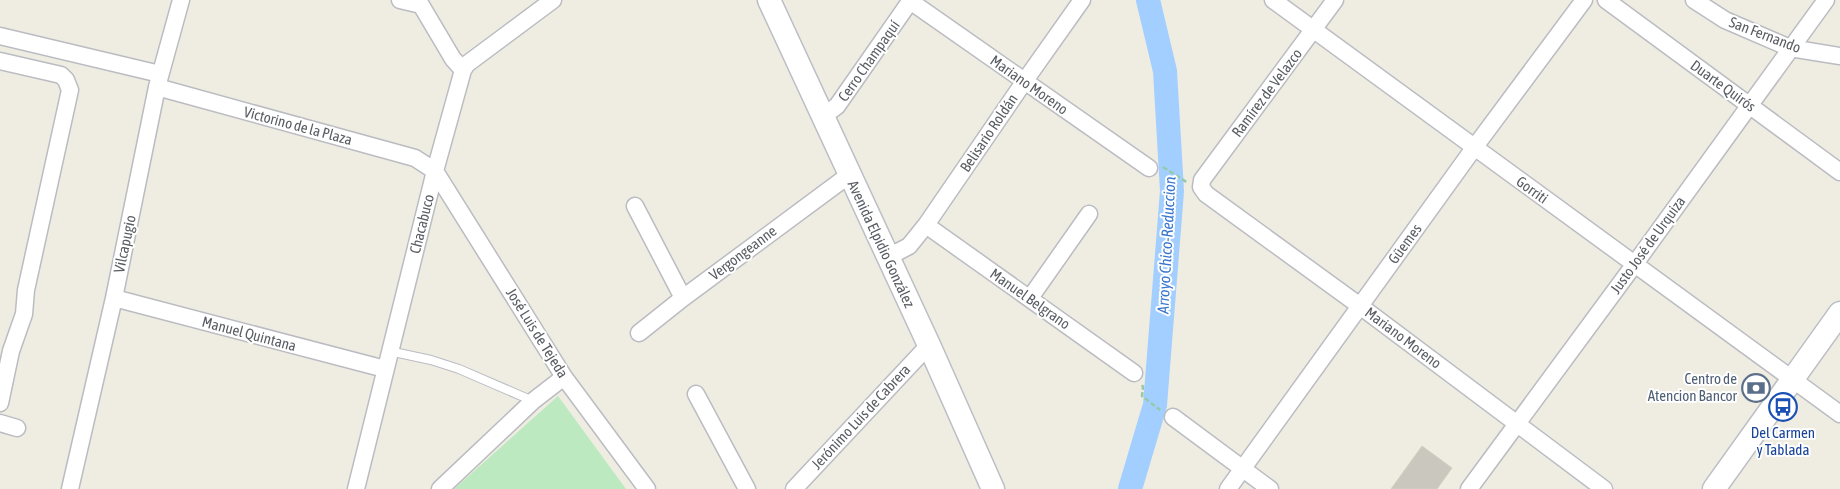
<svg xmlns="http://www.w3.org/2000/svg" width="1840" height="489" font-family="'Asap Condensed',sans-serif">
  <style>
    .green { fill: #bce9bf }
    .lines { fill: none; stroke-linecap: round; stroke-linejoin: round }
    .river { stroke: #a2cfff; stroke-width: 24 }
    .building { fill: #cac7bf; stroke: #d4cfc0 }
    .lane-casing { stroke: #babcc2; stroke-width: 10 }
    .street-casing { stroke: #babcc2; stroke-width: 19 }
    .secondary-casing { stroke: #bbbec5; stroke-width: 25 }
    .path { stroke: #94caa7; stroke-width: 2.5; stroke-dasharray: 5 2.5; stroke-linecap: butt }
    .lane { stroke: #fff; stroke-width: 8 }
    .street { stroke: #fff; stroke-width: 16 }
    .secondary { stroke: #fff; stroke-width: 22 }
    .labels { text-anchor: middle; stroke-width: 4; stroke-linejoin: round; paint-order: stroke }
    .street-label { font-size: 15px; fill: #5a5e64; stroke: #fff }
    .service-label { font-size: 15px; fill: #4e5e75; stroke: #fff; text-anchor: end }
    .transit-label { font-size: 15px; fill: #164399; stroke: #fff }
    .water-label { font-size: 16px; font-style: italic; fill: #3976ce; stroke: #fff }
  </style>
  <rect width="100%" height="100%" fill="#efede2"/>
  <path class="green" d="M558,396L626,489H454Z"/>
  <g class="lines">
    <path class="river" d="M1130,489L1155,405L1172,191L1165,71L1148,0"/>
  </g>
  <path class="building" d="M1422,446L1452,468L1437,489H1391Z"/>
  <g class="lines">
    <defs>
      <path id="lane" d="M389,351L431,360L459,369L533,401"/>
      <path id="street" d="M400,0L421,5
        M418,0L453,59L463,70
        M1273,0L1840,414
        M1335,0L1202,180L1201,187L1206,194L1360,306L1604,489
        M1606,0L1840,172
        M1694,0L1725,20L1790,48L1840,56
        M910,1L1149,168
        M0,36L160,74
        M0,61L61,75L66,80L70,90L26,290L24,314L11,351L0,403
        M157,87L415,158L435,171L564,377L647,489
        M822,117L837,106L911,0
        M635,206L683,298
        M926,225L1134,373
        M888,257L909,246L926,225L1024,82L1082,0
        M114,298L385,369
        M1030,298L1089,214
        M639,333L683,298L849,175
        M696,394L747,489
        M1173,417L1270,489
        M0,423L17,428
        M70,489L114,298L157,87L181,0
        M356,489L435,171L463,70L467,64L553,0
        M440,489L533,401L564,377
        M794,489L929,345
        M1228,489L1474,148L1584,0
        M1469,489L1634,265L1826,0"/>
      <path id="secondary" d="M769,0L929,345L993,489
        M1714,489L1840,313"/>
    </defs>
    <use href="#lane" class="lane-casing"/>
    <use href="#street" class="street-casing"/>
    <use href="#secondary" class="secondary-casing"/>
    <path class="path" d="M1163,167L1188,183
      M1142,385L1143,387L1142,396L1160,410"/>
    <use href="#lane" class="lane"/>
    <use href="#street" class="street"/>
    <use href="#secondary" class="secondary"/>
  </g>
  <defs>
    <symbol id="bank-ring" viewBox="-11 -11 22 22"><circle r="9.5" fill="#fff" stroke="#5c6f8a" stroke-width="1.5"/><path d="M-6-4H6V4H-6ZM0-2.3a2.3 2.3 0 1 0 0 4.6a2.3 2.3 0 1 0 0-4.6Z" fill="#5c6f8a"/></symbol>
    <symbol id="bus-ring" viewBox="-11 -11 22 22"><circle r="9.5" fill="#fff" stroke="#1a4fb4" stroke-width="1.5"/><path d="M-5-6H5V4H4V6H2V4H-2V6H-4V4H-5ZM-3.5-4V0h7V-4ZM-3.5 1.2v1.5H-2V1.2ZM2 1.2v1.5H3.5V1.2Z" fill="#1a4fb4"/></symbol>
  </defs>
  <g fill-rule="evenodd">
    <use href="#bank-ring" x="1740" y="372" width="32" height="32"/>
    <use href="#bus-ring" x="1767" y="391" width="32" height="32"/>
  </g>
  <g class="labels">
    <g class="street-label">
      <text transform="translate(1765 35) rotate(21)" y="5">San Fernando</text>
      <text transform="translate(869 61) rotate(-55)" y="5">Cerro Champaquí</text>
      <text transform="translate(1029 85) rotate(35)" y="5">Mariano Moreno</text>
      <text transform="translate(1723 86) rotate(36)" y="5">Duarte Quirós</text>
      <text transform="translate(1267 93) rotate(-53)" y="5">Ramírez de Velazco</text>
      <text transform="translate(298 126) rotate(15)" y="5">Victorino de la Plaza</text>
      <text transform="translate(989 133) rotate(-56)" y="5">Belisario Roldán</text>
      <text transform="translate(1532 190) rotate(36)" y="5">Gorriti</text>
      <text transform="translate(422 224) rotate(-76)" y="5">Chacabuco</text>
      <text transform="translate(125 244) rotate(-78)" y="5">Vilcapugio</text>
      <text transform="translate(881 244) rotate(65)" y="5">Avenida Elpidio González</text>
      <text transform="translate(1405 244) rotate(-54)" y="5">Güemes</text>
      <text transform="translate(1648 245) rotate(-54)" y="5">Justo José de Urquiza</text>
      <text transform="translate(743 253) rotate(-37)" y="5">Vergongeanne</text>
      <text transform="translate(1030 299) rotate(35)" y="5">Manuel Belgrano</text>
      <text transform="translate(537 333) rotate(58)" y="5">José Luis de Tejeda</text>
      <text transform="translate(249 334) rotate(15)" y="5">Manuel Quintana</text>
      <text transform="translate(1403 338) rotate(37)" y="5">Mariano Moreno</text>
      <text transform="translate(861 417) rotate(-47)" y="5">Jerónimo Luis de Cabrera</text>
    </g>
    <g class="service-label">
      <text x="1737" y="384">Centro de<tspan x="1737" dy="17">Atencion Bancor</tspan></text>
    </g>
    <g class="transit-label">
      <text x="1783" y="438">Del Carmen<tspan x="1783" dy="17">y Tablada</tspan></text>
    </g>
    <g class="water-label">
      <text transform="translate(1166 245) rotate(-87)" y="6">Arroyo Chico-Reduccion</text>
    </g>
  </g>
</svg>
